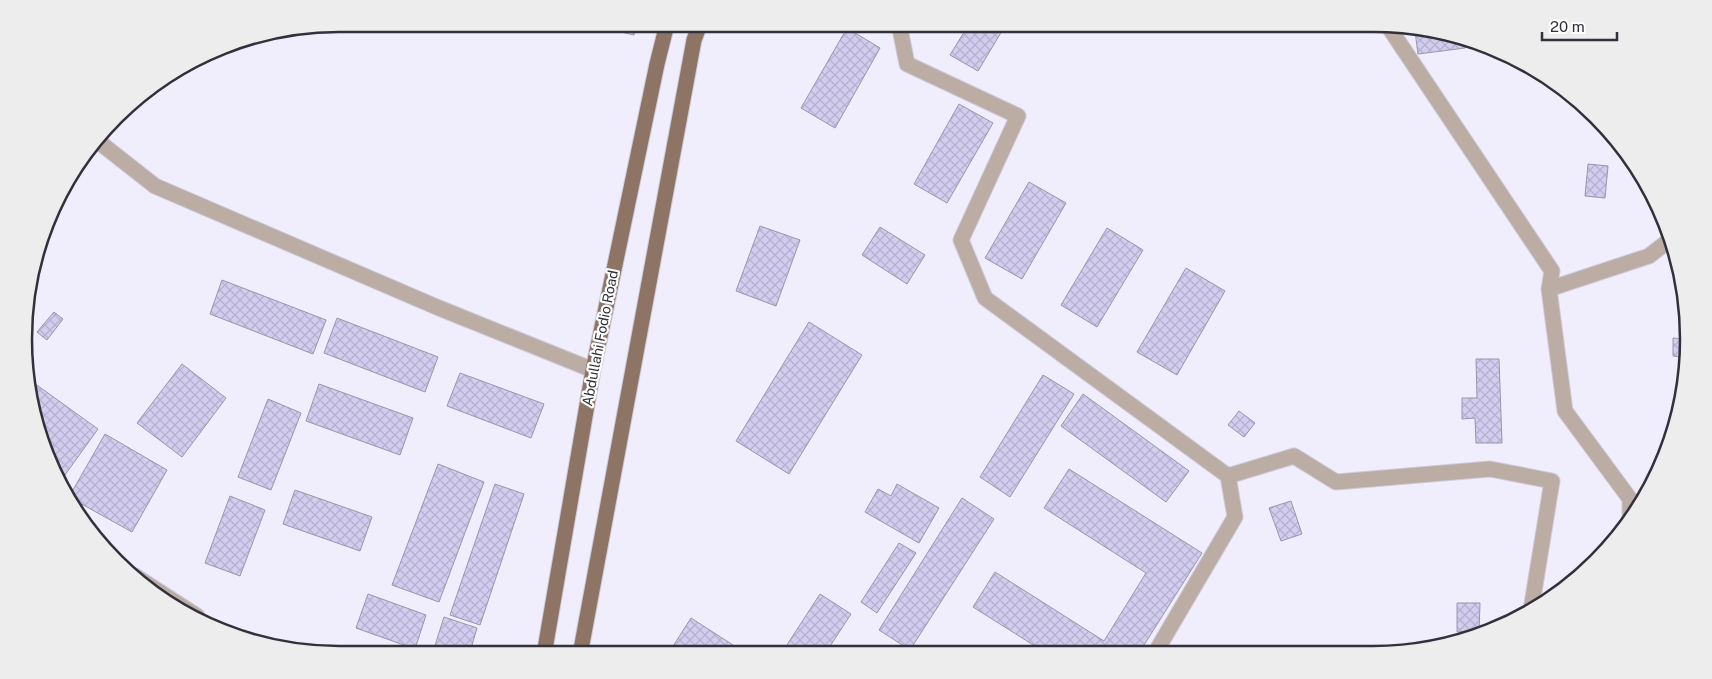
<svg xmlns="http://www.w3.org/2000/svg" width="1712" height="679" font-family="'Public Sans',sans-serif">
  <style>
    .building { fill: url(#building-cross-hatch); stroke: #9895ad }
    .lines { fill: none; stroke-linecap: round; stroke-linejoin: round }
    .minor-casing { stroke: #cecbda; stroke-width: 17 }
    .major-casing { stroke: #cecbda; stroke-width: 17 }
    .minor { stroke: #bbaca4; stroke-width: 15 }
    .major { stroke: #8e7465; stroke-width: 15 }
    .labels { text-anchor: middle; stroke-width: 4.5; stroke-linejoin: round; paint-order: stroke }
    .street-label { font-size: 14px; fill: #32313b; stroke: #fdfdfd }
    .rim { fill: none; stroke: #32313b; stroke-width: 2.5 }
  </style>
  <defs>
    <pattern id="building-cross-hatch" width="8" height="8" patternUnits="userSpaceOnUse" patternTransform="scale(1.25)"><rect width="8" height="8" fill="#d2cdef"/><path d="M0 0l8 8M0 8l8-8" fill="none" stroke="#b5b0ce"/></pattern>
  </defs>
  <rect width="100%" height="100%" fill="#f0edfd"/>
  <path class="building" d="M613,24H636L634,35L612,30Z
    M969,24H1006L978,71L950,55Z
    M847,28L880,48L835,128L801,108Z
    M1415,31L1464,39L1465,48L1418,54Z
    M959,104L993,123L947,203L914,184Z
    M1588,164L1608,166L1605,198L1585,196Z
    M1029,182L1066,203L1022,279L985,258Z
    M760,226L800,240L776,306L736,291Z
    M880,227L925,255L907,284L862,255Z
    M1107,228L1143,250L1097,327L1061,305Z
    M1186,268L1225,291L1177,375L1137,352Z
    M222,280L326,320L313,354L210,314Z
    M54,312L63,319L47,340L37,332Z
    M337,318L438,357L425,392L324,353Z
    M809,322L862,355L789,474L736,441Z
    M1673,338L1685,339L1683,357L1673,356Z
    M1476,359H1499L1502,443H1476L1475,418L1462,419V398H1477Z
    M182,364L226,398L182,457L137,423Z
    M460,373L544,404L531,438L447,406Z
    M1043,375L1074,394L1010,497L980,477Z
    M34,383L98,429L62,479L58,477L30,401L29,389Z
    M319,384L413,418L400,455L306,421Z
    M1083,394L1189,471L1166,502L1061,426Z
    M268,399L301,413L271,490L238,477Z
    M1239,411L1255,423L1244,437L1228,425Z
    M105,434L167,470L132,532L69,497Z
    M438,464L484,482L439,602L392,585Z
    M1069,469L1202,553L1139,653H1046L973,607L995,572L1104,641L1146,573L1044,508Z
    M495,484L524,494L480,625L450,615Z
    M897,484L939,508L919,543L865,512L878,489L891,496Z
    M295,490L372,517L360,551L283,524Z
    M230,496L265,510L240,576L205,563Z
    M962,498L994,519L910,650L879,630Z
    M1291,501L1302,534L1281,541L1269,508Z
    M899,543L916,553L877,613L861,602Z
    M368,594L426,615L415,649L356,628Z
    M820,594L851,614L825,654H781Z
    M1457,603H1480L1479,632H1457Z
    M444,617L477,628L469,655H432Z
    M691,618L747,654H668Z"/>
  <g class="lines">
    <defs>
      <path id="minor" d="M899,24L907,64L1018,116L961,240L985,298L1228,476L1235,517L1155,653
        M1388,26L1552,271L1549,289L1565,411L1630,499V520
        M99,142L155,186L439,308L593,370
        M1549,289L1649,256L1667,242
        M1228,476L1294,456L1336,482L1490,469L1552,481L1531,610
        M135,576L197,616"/>
      <path id="major" d="M544,655L593,370L657,64L667,24
        M580,655L694,40L700,24"/>
    </defs>
    <use href="#minor" class="minor-casing"/>
    <use href="#major" class="major-casing"/>
    <use href="#minor" class="minor"/>
    <use href="#major" class="major"/>
  </g>
  <g class="labels">
    <g class="street-label">
      <text transform="translate(600 338) rotate(-79)" y="5">Abdullahi Fodio Road</text>
    </g>
  </g>
  <path d="M0 0H1712V679H0ZM339 32H1373A307 307 0 0 1 1680 339V339A307 307 0 0 1 1373 646H339A307 307 0 0 1 32 339V339A307 307 0 0 1 339 32Z" fill="#ededed" fill-rule="evenodd"/>
  <path class="rim" d="M339 32H1373A307 307 0 0 1 1680 339V339A307 307 0 0 1 1373 646H339A307 307 0 0 1 32 339V339A307 307 0 0 1 339 32Z"/>
  <path d="M1542 32v8h75v-8" fill="none" stroke="#32313b" stroke-width="2.5"/>
  <text x="1550" y="32" font-size="15" fill="#32313b" stroke="#fdfdfd" stroke-width="4" paint-order="stroke">20 m</text>
</svg>
